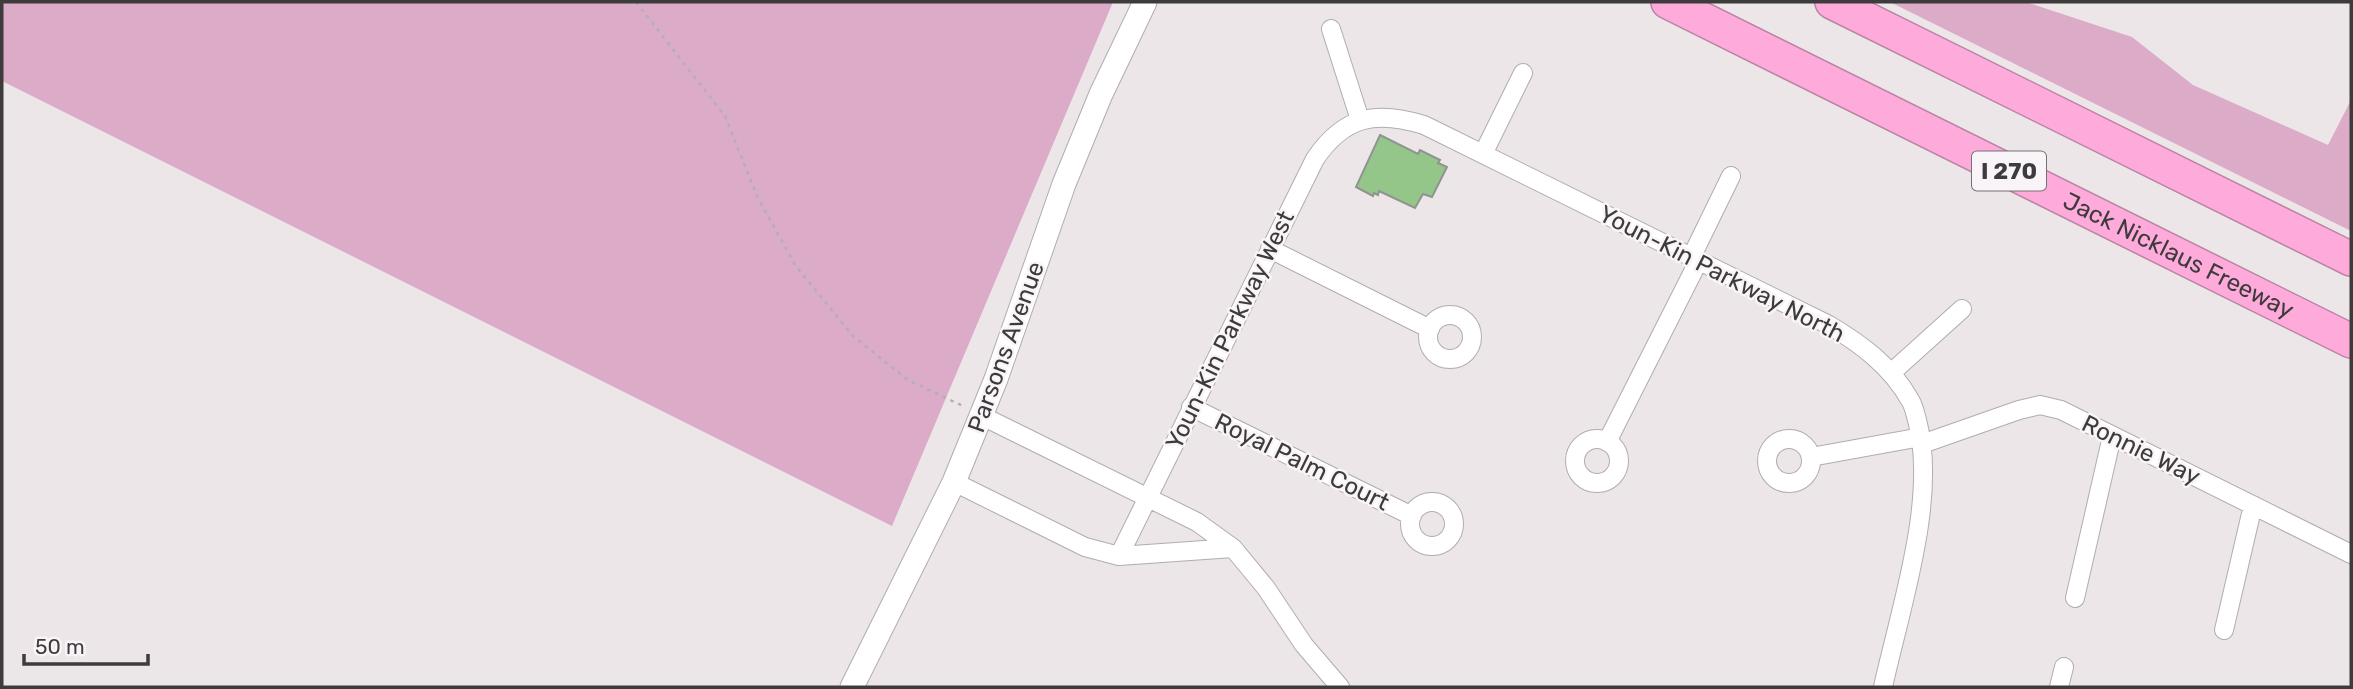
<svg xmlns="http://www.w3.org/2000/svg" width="2353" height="689" font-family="Rubik,sans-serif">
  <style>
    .green { fill: #dcabc7 }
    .building { fill: #94c68a; stroke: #909490; stroke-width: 2 }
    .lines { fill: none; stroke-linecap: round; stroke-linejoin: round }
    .minor-casing { stroke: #b1acaf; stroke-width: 20 }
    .tertiary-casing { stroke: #b1acaf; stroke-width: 25 }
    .motorway-casing { stroke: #ba84a4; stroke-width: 36 }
    .path { stroke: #b4afb1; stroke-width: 2.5; stroke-dasharray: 3.5 5; stroke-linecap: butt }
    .minor { stroke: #fff; stroke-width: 18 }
    .tertiary { stroke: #fff; stroke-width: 23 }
    .motorway { stroke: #feabdc; stroke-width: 33 }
    .labels { text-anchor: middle; stroke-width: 5; stroke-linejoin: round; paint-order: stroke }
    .shield { fill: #f9f4f7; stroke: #757274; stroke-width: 2 }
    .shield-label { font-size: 23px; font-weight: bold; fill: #3d3b3c }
    .street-label { font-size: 24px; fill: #3d3b3c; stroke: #f9f4f7 }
  </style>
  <rect width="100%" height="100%" fill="#ece6e9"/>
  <path class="green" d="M2,2H1113L892,526L2,81Z
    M1890,2H2026L2132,37L2193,85L2328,145L2351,100V231Z"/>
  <path class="building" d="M1380,135L1418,154L1420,150L1440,160L1438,163L1447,167L1432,197L1423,194L1415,208L1379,191L1378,195L1374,193L1373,196L1356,187Z"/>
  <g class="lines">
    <defs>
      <path id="minor" d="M1331,29L1360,120
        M1483,154L1523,73
        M1270,249L1430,329
        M1691,258L1731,176
        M1428 337a22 22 0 1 1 44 0a22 22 0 1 1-44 0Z
        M1891,373L1962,309
        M1191,407L1412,516
        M982,416L1197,522L1233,548L1266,588L1304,645L1340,687
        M1767 461a22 22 0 1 1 44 0a22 22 0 1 1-44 0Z
        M1575 461a22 22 0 1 1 44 0a22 22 0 1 1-44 0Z
        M1607,442L1698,262
        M1922,444L2019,410L2040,405L2061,410L2351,554
        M1811,457L1921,437
        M954,482L1085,547L1119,556L1233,548
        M1410 524a22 22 0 1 1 44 0a22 22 0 1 1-44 0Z
        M1119,556L1315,159C1344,116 1376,110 1424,125L1829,325C1861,344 1891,366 1910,400C1914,406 1915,413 1917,420C1938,498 1900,609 1883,687
        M2075,598L2112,436
        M2224,630L2253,505
        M2059,687L2064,667"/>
      <path id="tertiary" d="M852,687L954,482L996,379L1064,184L1101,94L1145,2"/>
      <g id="motorway">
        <path id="s1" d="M1668,2L2351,341"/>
        <path d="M1832,2L2351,259"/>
      </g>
    </defs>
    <use href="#minor" class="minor-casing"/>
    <use href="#tertiary" class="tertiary-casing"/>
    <use href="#motorway" class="motorway-casing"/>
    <path class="path" d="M636,2L725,116L757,196L795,265L853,336L908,380L963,406"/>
    <use href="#minor" class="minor"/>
    <use href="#tertiary" class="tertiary"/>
    <use href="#motorway" class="motorway"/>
  </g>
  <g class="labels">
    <rect class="shield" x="1972" y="151.5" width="74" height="39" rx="5"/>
    <g class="shield-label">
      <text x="2009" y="179">I 270</text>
    </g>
    <g class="street-label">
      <text dy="8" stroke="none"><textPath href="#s1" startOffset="570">Jack Nicklaus Freeway</textPath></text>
      <text transform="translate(1722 274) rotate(27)" y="8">Youn-Kin Parkway North</text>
      <text transform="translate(1230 330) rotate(-64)" y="8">Youn-Kin Parkway West</text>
      <text transform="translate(1006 347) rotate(-70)" y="8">Parsons Avenue</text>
      <text transform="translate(2141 450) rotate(26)" y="8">Ronnie Way</text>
      <text transform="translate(1302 462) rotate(26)" y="8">Royal Palm Court</text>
    </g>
  </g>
  <rect width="2353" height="689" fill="none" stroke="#3d3b3c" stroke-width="7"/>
  <path d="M24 654v10h124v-10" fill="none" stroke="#3d3b3c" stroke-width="3.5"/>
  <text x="35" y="654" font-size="21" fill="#3d3b3c" stroke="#f9f4f7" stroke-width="5" paint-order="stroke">50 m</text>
</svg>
